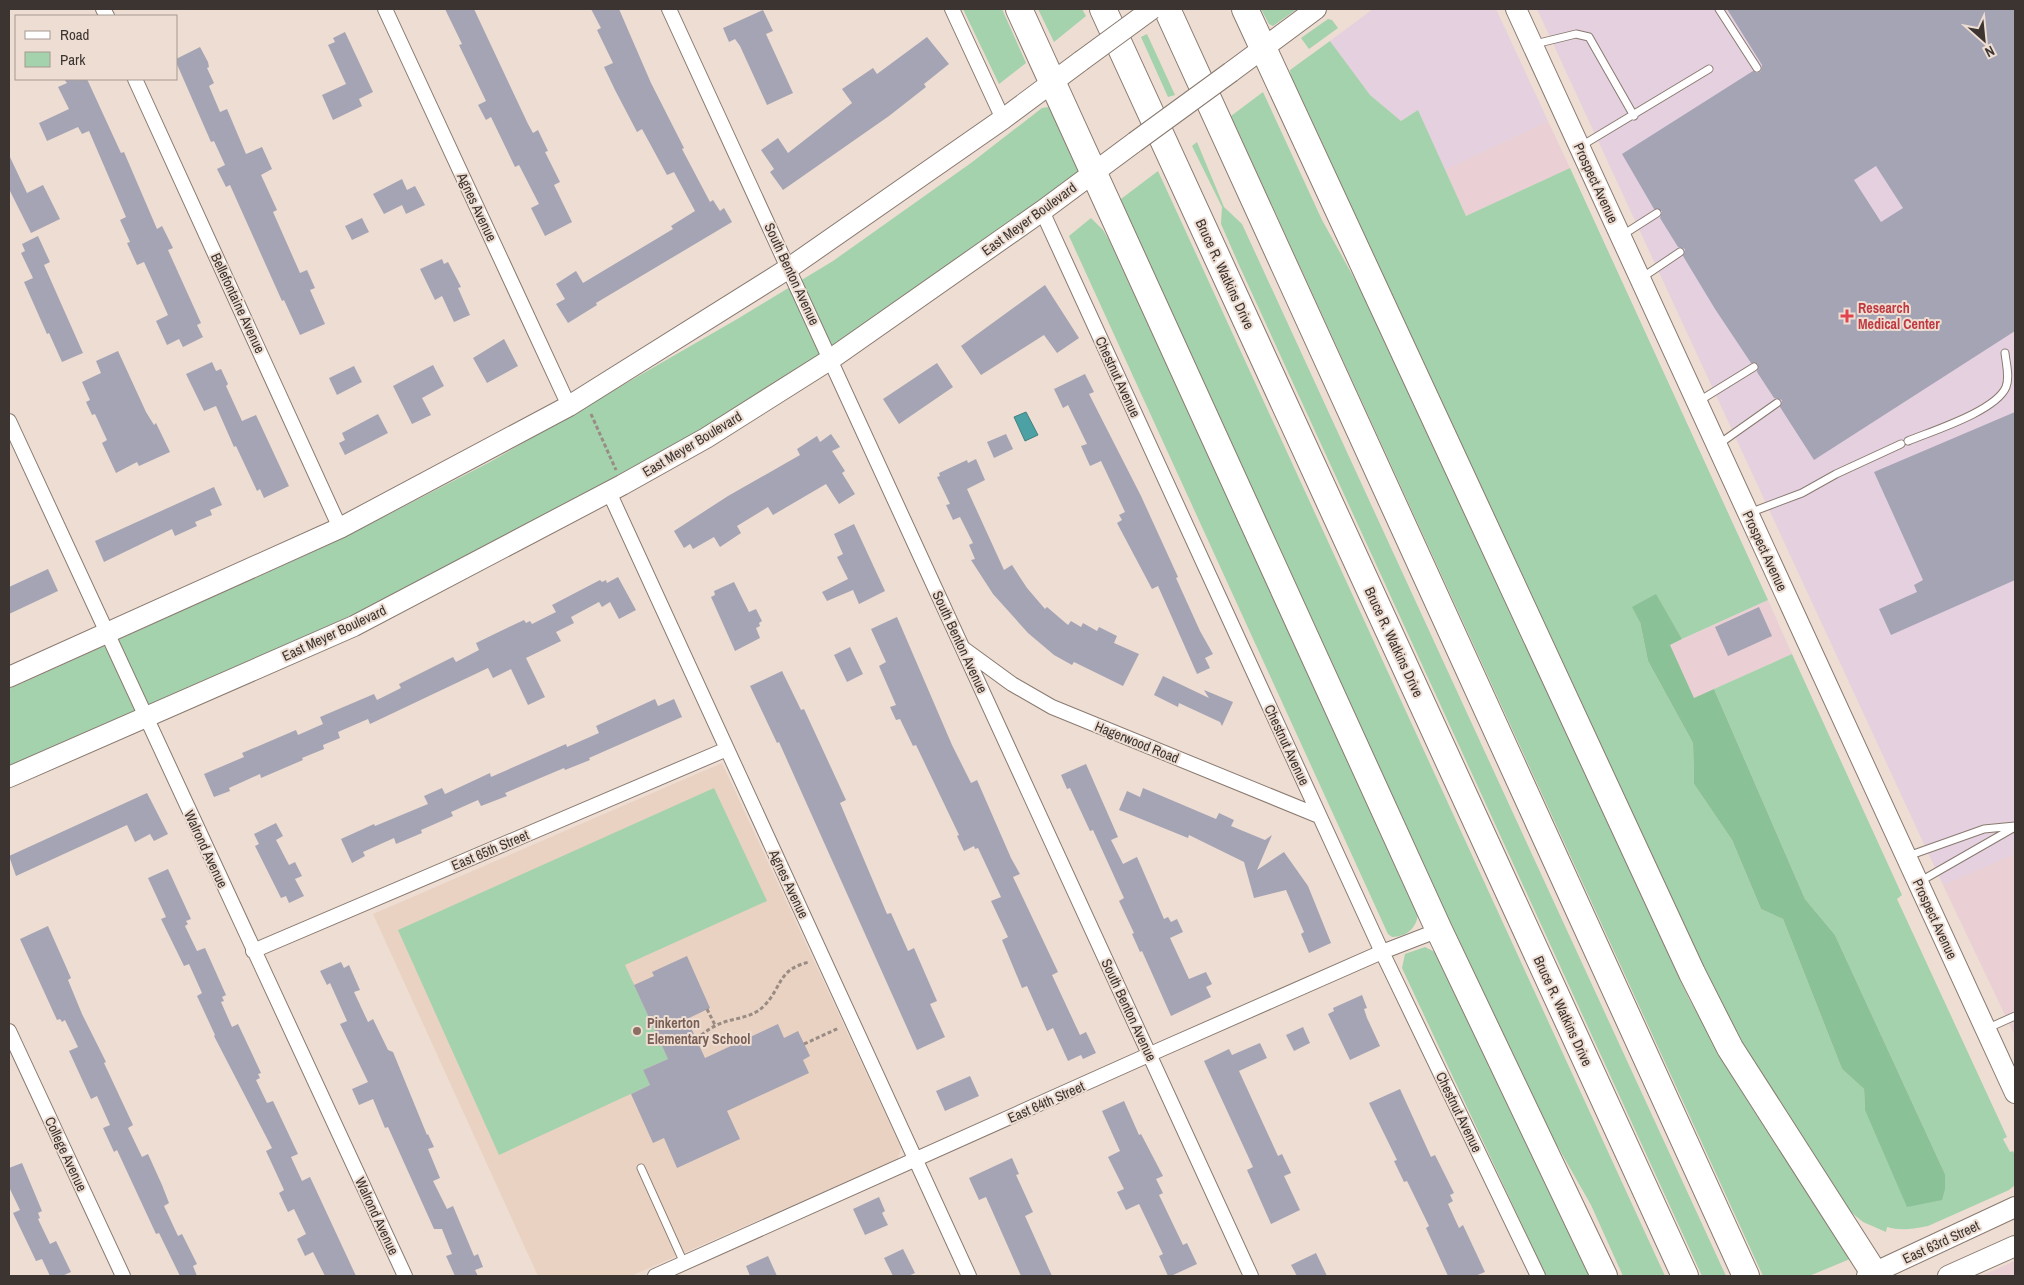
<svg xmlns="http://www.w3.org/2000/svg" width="2024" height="1285" font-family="'Archivo Narrow',sans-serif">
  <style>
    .commercial { fill: #eacfd4 }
    .built { fill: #e9d2c2 }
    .medical { fill: #e4d0df }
    .green { fill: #a3d2ac }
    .forest { fill: #8bc196 }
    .water { fill: #4ba1a3; stroke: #468080 }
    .building { fill: #a5a4b5; fill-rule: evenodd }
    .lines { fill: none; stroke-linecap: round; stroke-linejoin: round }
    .lane-casing { stroke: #897a70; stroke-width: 9 }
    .street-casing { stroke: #897a70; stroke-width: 16 }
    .secondary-casing { stroke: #897a70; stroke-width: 22 }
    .highway-casing { stroke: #897a70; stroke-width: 28 }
    .path { stroke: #998c85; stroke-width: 3; stroke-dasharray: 4 2.5; stroke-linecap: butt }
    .lane { stroke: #fff; stroke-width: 7 }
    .street { stroke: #fff; stroke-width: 14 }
    .secondary { stroke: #fff; stroke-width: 20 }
    .highway { stroke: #fff; stroke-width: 26 }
    .secondary-bridge-casing { stroke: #897a70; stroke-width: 22; stroke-linecap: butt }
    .secondary-bridge { stroke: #fff; stroke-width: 20 }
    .health-dot { fill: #e0444e; stroke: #eeddd2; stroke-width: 2 }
    .education-dot { fill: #8d6e63; stroke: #eeddd2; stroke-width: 2 }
    .labels { text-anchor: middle; stroke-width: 4; stroke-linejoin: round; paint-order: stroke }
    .street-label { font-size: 14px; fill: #3b3430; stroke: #eeddd2 }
    .health-label { font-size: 14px; font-weight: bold; fill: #be3a42; stroke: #eeddd2; text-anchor: start }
    .education-label { font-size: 14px; font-weight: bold; fill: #785e54; stroke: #eeddd2; text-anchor: start }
  </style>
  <rect width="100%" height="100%" fill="#eeddd2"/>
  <path class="commercial" d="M1548,121L1570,168L1466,216L1445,170Z
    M1768,600L1792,654L1694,698L1670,645Z
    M2015,854V1036L1943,885Z
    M2015,1261V1276H1980H1981Z"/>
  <path class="built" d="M722,763L901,1148L898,1159L631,1276H538L373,914Z"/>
  <path class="medical" d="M1373,9H1496L1548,121L1445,170L1418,110L1401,121L1370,95L1330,41Z
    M1537,9H2015V854L1943,885Z"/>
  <path class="green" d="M963,9H1002L1026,63L999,84Z
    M1038,9H1082L1086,16L1054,42Z
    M1261,9H1297L1273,26L1269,24Z
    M1328,19L1332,20L1338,28L1309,49L1301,38Z
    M1147,34L1175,95L1168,97L1141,37Z
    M1330,41L1370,95L1401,121L1418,110L1466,216L1570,168L1768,600L1682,639L1656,595L1640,622L1648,661L1693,743L1694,784L1732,840L1761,909L1783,919L1842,1069L1864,1089L1865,1110L1945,1189V1174L1835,935L1805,899L1714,689L1792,654L1902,895L1897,899L2007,1137L2003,1139L2010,1152L2013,1151L2015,1156V1185L2009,1190L1928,1226C1913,1229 1901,1231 1887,1227L1886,1232L1863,1222L1846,1208L1738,1040L1560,664L1291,78L1290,70Z
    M1263,92L1322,220L1375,316L1689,999L1742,1092L1850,1259L1809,1276H1763L1231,116Z
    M1049,107L1053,110L1083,171L943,272L752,400L590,493L350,616L9,770V689L339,540L490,462L739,318L833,261L971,163L1042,108Z
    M1197,142L1224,207L1242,224L1726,1276H1702L1239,265L1221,224L1222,207L1192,146Z
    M1158,171L1665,1276H1623L1591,1205L1537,1110L1117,202Z
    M1091,218L1103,230L1109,240L1417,905C1421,922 1411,937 1392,937L1388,934L1069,236Z
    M714,788L767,901L625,965L668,1059L643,1070L650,1085L499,1155L398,930Z
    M1425,947L1437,953L1589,1276H1546L1402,968L1405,954Z"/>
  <path class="forest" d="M1656,594L1682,639L1670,645L1694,698L1714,689L1805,899L1835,935L1945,1174V1189L1942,1200L1907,1207L1865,1110L1864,1089L1842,1069L1783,919L1761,909L1732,840L1694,784L1693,743L1648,661L1640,622L1632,607Z"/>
  <path class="water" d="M1026,412L1038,435L1025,441L1014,417Z"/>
  <path class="building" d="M445,9H474L528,124L533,133L538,130L548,151L545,152L560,182L554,185L572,222L545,236L531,208L539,204L519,165L515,167L491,117L486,120L478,105L486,101L459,45L462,44Z
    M591,9H619L651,83L684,148L682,149L710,202L713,200L720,211L724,208L732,222L596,303L597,305L568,323L556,304L565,299L556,284L576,271L583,283L673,229L671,226L695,211L674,172L667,175L642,129L637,132L615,90L604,67L613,63L597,30L601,28Z
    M1727,9H2015V331L1814,460L1780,407L1782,400L1774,398L1757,372L1758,364L1751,363L1715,309L1683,256L1685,249L1678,247L1660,218L1662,211L1654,209L1622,154L1753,71L1757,73L1761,71L1762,65ZM1876,166L1903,208L1881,222L1854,180Z
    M763,10L773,31L766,34L793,93L767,105L740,46L735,39L729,42L723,28Z
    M345,32L373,92L359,99L362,106L333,120L322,95L346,84L328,45L335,42L333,38Z
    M927,37L949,64L924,84L926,87L889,116L783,190L770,172L774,169L761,150L778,138L788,153L852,103L842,89L873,68L877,74Z
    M200,47L208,62L209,67L207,68L214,83L209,86L220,112L227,109L246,154L262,147L272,169L261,175L277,210L273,212L300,273L307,270L315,288L310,290L325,324L300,335L284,300L282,301L230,185L226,187L217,169L225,165L214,141L211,142L176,62V59Z
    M64,79H87L121,153L124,152L157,229L162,226L173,248L168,250L201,323L197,325L203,337L183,347L179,339L167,345L156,321L168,315L144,262L137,265L127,243L130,242L120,220L126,217L89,131L82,134L78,127L47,141L39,123L69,109L58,87L67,83Z
    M9,155L27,193L43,185L60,219L31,233L9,189Z
    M402,179L407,190L415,186L425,205L406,214L402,205L384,214L373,194Z
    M362,218L369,232L352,240L345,226Z
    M38,236L50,262L44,265L83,353L62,362L49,333L47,334L24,282L33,278L21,253L25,251L22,244Z
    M442,259L444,264L448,262L461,287L458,288L470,315L454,322L442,296L435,300L420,269Z
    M1045,285L1079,338L1057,353L1044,335L981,375L961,346Z
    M504,339L518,366L487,383L473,358Z
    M118,351L146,412L154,425L156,423L170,452L139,466L137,462L116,473L102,443L107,440L95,414L92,415L86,402L90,400L82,382L101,373L96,361Z
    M212,362L216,371L221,369L228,384L226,386L242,421L256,415L289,486L264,498L260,489L257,491L236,446L234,447L216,406L204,411L186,374Z
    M937,363L953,387L899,424L883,399Z
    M433,365L444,386L422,398L431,415L412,424L393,386Z
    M354,366L362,382L337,395L329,378Z
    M1085,374L1094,392L1089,394L1141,496L1178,577L1176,578L1200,631L1213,654L1205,658L1210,668L1197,674L1158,586L1152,589L1117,523L1122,520L1119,515L1125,512L1101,461L1090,466L1081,446L1087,444L1068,405L1063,408L1054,389Z
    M2015,412V580L1891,635L1879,609L1917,592L1914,585L1923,580L1874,472Z
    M378,414L388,433L345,455L339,443L345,440L342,433Z
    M831,434L840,447L832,451L845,471L842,473L855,494L839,504L826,484L773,515L768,507L737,526L741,533L720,547L714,537L693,549L690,544L684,548L674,531L728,496L800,455L797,449L817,436L820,442Z
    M1006,434L1013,449L994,458L987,442Z
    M976,459L985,480L967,489L1004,570L1012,565L1027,588L1045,609L1047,607L1068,625L1071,621L1081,627L1083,623L1097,631L1099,627L1117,636L1114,643L1139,654L1123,686L1074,662L1072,665L1054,655L1028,633L993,594L971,560L975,559L969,545L973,543L960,517L953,520L946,505L950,504L937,477L940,476L939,473L967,460L968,463Z
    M214,487L222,505L210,510L212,515L195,522L197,526L175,536L172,529L104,562L95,541Z
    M854,524L885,591L859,604L853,590L827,601L822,592L848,579L837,557L843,554L834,534Z
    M48,569L58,591L9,614V587Z
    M618,577L636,610L619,619L610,602L602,607L599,602L571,617L574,623L556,632L561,641L526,658L545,697L528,705L511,669L493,678L488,668L370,724L368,719L338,732L340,738L323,745L324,749L302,758L303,760L261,778L260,774L229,788L230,791L214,797L204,774L244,757L242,753L296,730L298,735L323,724L320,717L374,694L377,700L401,688L399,684L453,657L456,662L479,650L476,643L509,627L524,620L526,623L530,621L532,624L556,612L552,605L600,580L602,582L606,580L607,583Z
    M734,582L749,612L756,609L762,621L759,623L760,626L756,628L760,638L735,651L711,597L715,595L714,591Z
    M1759,607L1772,636L1728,656L1715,627Z
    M897,617L952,745L971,783L977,780L1011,858L1020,874L1013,877L1058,972L1052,975L1080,1035L1086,1032L1096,1053L1083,1059L1081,1055L1068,1061L1053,1028L1047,1031L1027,986L1022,988L1002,940L1008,937L991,901L1001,897L978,848L975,849L974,846L964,851L957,836L959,835L916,745L913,746L900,719L896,720L890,707L896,705L879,666L886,662L871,629Z
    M850,647L863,674L847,682L834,655Z
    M782,671L801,710L804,709L846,800L840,803L887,914L891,913L908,951L914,948L937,1001L930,1004L945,1037L917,1050L779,742L777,743L750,686Z
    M1163,676L1209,698L1204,690L1233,702L1222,726L1220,722L1179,703L1178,707L1154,695Z
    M655,699L658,706L674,699L682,717L589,758L590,760L565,770L564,768L505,793L507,796L481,806L478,800L451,812L453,816L421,830L422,833L396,844L394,838L363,852L365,856L352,863L341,839L374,824L375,826L428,804L424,796L442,788L445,794L490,773L491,777L566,744L567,747L599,733L596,726Z
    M1086,764L1118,837L1111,840L1123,864L1137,857L1164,919L1168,917L1171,922L1177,919L1183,932L1170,938L1189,979L1206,972L1212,984L1206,987L1211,997L1171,1016L1142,951L1140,952L1132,934L1134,933L1119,901L1124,898L1093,830L1090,831L1070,788L1067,789L1061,775Z
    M1143,788L1216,819L1219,813L1234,820L1231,826L1265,840L1272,835L1257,870L1284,852L1308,886L1331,943L1309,953L1301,934L1304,932L1286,890L1254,898L1244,862L1189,835L1188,838L1119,810L1127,791L1140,797Z
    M147,793L168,834L154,841L150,834L135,842L127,825L16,876L9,856Z
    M276,823L283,836L276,840L289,865L295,862L302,876L295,879L304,896L289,903L286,896L281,898L255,846L259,844L254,834Z
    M168,869L191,919L186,921L188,924L185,926L197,951L205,948L226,995L222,997L224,1001L221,1002L232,1027L238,1024L261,1073L258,1074L260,1078L256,1080L267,1103L273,1101L298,1154L291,1157L302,1181L310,1177L356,1276H325L313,1252L305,1256L297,1239L306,1234L294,1209L288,1212L279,1193L284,1190L266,1151L272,1148L214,1036L215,1035L197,996L202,993L189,964L184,966L161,919L166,917L148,878Z
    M48,926L71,978L68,980L82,1014L106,1062L104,1063L133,1125L128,1128L142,1157L148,1154L162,1185L169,1203L164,1206L178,1236L182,1234L197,1264L193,1266L197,1276H180L159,1233L156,1234L117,1150L114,1152L103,1128L110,1125L97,1096L91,1099L69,1051L78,1047L65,1020L62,1022L60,1019L57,1020L20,939Z
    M687,956L710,1008L687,1019L705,1058L778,1024L784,1038L798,1031L810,1056L803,1060L809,1073L727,1111L740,1139L677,1168L664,1138L653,1143L631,1094L650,1085L643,1070L668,1059L634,985L654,976L652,972Z
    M341,962L344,968L349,965L360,990L354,992L368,1022L373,1019L388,1050L393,1052L427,1135L428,1134L434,1147L428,1149L440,1178L433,1181L447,1209L453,1206L474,1256L478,1254L483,1267L475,1270L478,1276H455L446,1256L452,1254L442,1229H434L388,1127L385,1128L373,1099L359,1105L352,1089L368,1082L340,1024L347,1021L330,983L327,985L320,971Z
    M1362,995L1367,1008L1364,1009L1367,1018L1380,1046L1350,1060L1328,1014L1334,1011L1333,1008Z
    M1303,1027L1310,1043L1294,1051L1286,1035Z
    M1260,1043L1267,1058L1239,1071L1278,1156L1282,1154L1291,1173L1284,1176L1300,1210L1271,1224L1247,1170L1253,1167L1204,1061L1229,1049L1232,1055Z
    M970,1076L979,1096L945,1111L936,1091Z
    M1400,1089L1431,1157L1435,1155L1454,1193L1450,1195L1453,1201L1448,1204L1459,1228L1463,1225L1485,1272L1475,1276H1448L1426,1228L1429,1226L1407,1181L1404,1182L1394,1161L1397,1160L1369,1103Z
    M1124,1101L1139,1135L1141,1134L1163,1176L1156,1179L1163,1193L1159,1195L1183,1245L1187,1243L1197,1264L1171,1276H1168L1159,1256L1163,1254L1139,1204L1126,1210L1117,1192L1124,1189L1108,1157L1120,1151L1102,1111Z
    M1012,1158L1019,1174L1016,1175L1033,1212L1025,1216L1052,1276H1021L986,1197L979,1200L969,1178Z
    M22,1163L42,1211L38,1213L40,1218L38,1219L50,1244L56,1241L71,1272L62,1276H50L42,1259L36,1261L13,1213L20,1210L9,1187V1168Z
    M879,1197L885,1211L882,1213L888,1225L865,1235L853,1209Z
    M903,1249L915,1273L908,1276H893L884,1258Z
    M1316,1253L1327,1276H1297L1291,1265Z
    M768,1256L777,1276H750L746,1266Z"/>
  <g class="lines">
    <defs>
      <path id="lane" d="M1719,9L1757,68
        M1535,44L1576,34L1589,37L1634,116
        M1581,146L1709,69
        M1621,236L1657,213
        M1643,277L1680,252
        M1699,401L1754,367
        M1908,441C1932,431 1996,411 2006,387C2010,377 2006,363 2005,353
        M1719,444L1777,403
        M1749,513L1802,493L1836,474L1901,444
        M1908,856L1984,829L2015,826
        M1919,882L2015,827
        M1986,1029L2015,1016
        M641,1168L684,1263"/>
      <path id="street" d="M103,9L107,16
        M385,9L569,406
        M669,9L1251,1276
        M952,9L1003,119
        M135,79L340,528
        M1042,211L1382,952L1538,1276
        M9,421L405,1276
        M609,492L969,1276
        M964,649L1012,684L1052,707L1319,816
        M253,951L727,749
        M9,1031L123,1276
        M655,1276L1164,1048L1382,952L1439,930"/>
      <path id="secondary" d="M1516,9L2015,1093
        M1231,72L1316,9
        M9,677L340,528L569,406L789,268L1003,119L1081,61
        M9,777L354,626L622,485L706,438L831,359L1042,211L1135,142
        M1867,1276L2015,1207
        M1948,1276L2015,1246"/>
      <path id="highway" d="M1019,9L1439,930L1604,1276
        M1103,9L1685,1276
        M1167,9L1746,1276
        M1245,9L1692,973L1730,1048L1876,1276"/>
    </defs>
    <use href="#lane" class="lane-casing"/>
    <use href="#street" class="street-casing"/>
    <use href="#secondary" class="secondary-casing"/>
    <use href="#highway" class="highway-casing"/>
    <path class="path" d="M591,414L616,470
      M707,1009L715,1025
      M696,1039C702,1035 708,1029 715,1026C731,1017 750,1020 764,1006C783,986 777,970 809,962
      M804,1044L839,1028"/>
    <use href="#lane" class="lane"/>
    <use href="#street" class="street"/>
    <use href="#secondary" class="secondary"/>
    <use href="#highway" class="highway"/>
    <defs>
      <path id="secondary-bridge" d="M1081,61L1152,9
        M1135,142L1231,72"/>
    </defs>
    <use href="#secondary-bridge" class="secondary-bridge-casing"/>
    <use href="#secondary-bridge" class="secondary-bridge"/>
  </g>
  <path class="health-dot" d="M1844.5 308.5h5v5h5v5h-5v5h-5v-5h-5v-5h5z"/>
  <circle class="education-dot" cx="637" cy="1031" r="5"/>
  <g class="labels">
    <g class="street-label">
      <text transform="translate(1596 183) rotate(65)" y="5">Prospect Avenue</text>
      <text transform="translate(477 207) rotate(65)" y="5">Agnes Avenue</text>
      <text transform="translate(1029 219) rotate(-36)" y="5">East Meyer Boulevard</text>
      <text transform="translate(792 274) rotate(65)" y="5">South Benton Avenue</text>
      <text transform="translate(1225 274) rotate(65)" y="5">Bruce R. Watkins Drive</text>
      <text transform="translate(238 303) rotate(65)" y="5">Bellefontaine Avenue</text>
      <text transform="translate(1118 377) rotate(65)" y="5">Chestnut Avenue</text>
      <text transform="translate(692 444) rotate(-31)" y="5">East Meyer Boulevard</text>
      <text transform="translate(1765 551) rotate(65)" y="5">Prospect Avenue</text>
      <text transform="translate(334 633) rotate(-25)" y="5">East Meyer Boulevard</text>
      <text transform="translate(960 642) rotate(65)" y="5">South Benton Avenue</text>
      <text transform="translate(1394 642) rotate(65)" y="5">Bruce R. Watkins Drive</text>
      <text transform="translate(1137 742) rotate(22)" y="5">Hagerwood Road</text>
      <text transform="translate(1287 745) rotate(65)" y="5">Chestnut Avenue</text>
      <text transform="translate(206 849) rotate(65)" y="5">Walrond Avenue</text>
      <text transform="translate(490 850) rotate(-23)" y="5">East 65th Street</text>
      <text transform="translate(789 884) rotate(65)" y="5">Agnes Avenue</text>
      <text transform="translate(1935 919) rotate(65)" y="5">Prospect Avenue</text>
      <text transform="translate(1129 1010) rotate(65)" y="5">South Benton Avenue</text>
      <text transform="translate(1563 1011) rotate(65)" y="5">Bruce R. Watkins Drive</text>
      <text transform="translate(1046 1102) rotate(-24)" y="5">East 64th Street</text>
      <text transform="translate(1459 1112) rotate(64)" y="5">Chestnut Avenue</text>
      <text transform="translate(66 1154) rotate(65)" y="5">College Avenue</text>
      <text transform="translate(377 1216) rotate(65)" y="5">Walrond Avenue</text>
      <text transform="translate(1941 1242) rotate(-25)" y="5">East 63rd Street</text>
    </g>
    <g class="health-label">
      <text x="1858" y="313">Research<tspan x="1858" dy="16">Medical Center</tspan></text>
    </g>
    <g class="education-label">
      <text x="647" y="1028">Pinkerton<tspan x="647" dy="16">Elementary School</tspan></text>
    </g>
  </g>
  <rect width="2024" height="1285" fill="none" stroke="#3b3430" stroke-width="20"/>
  <rect x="15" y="15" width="162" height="65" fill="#eeddd2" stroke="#a69991"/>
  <rect x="25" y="31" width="25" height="8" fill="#ffffff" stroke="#a69991"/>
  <text x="60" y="40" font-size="15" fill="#3b3430">Road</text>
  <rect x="25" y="52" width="25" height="15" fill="#a3d2ac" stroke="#a69991"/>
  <text x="60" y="65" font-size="15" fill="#3b3430">Park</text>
  <g transform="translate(1984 40) rotate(153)" stroke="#eeddd2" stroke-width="4" paint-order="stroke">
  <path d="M0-4L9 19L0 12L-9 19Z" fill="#3b3430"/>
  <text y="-8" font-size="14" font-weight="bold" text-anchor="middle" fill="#3b3430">N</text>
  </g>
</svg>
